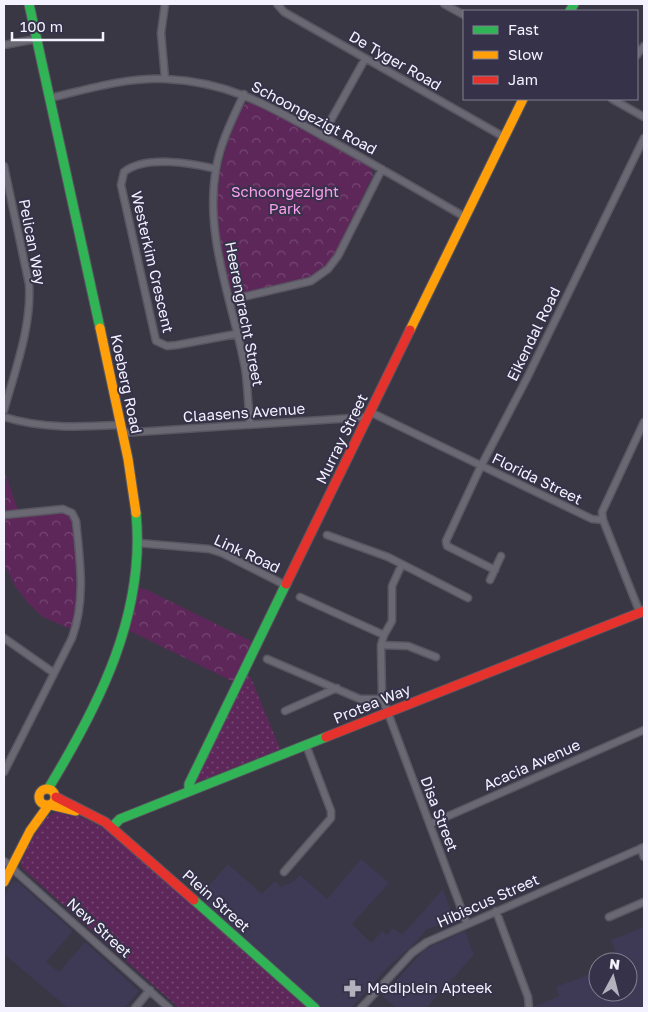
<svg xmlns="http://www.w3.org/2000/svg" width="648" height="1012" font-family="'Golos Text',sans-serif">
  <style>
    .built { fill: #3e3954 }
    .grass { fill: url(#grass-dots) }
    .park { fill: url(#park-crowns) }
    .lines { fill: none; stroke-linecap: round; stroke-linejoin: round }
    .street-casing { stroke: #595661; stroke-width: 9 }
    .fast-casing { stroke: #595661; stroke-width: 11 }
    .slow-casing { stroke: #595661; stroke-width: 11 }
    .jam-casing { stroke: #595661; stroke-width: 11 }
    .street { stroke: #6a6873; stroke-width: 6 }
    .fast { stroke: #30b455; stroke-width: 9 }
    .slow { stroke: #ff9f0a; stroke-width: 9 }
    .jam { stroke: #e5322d; stroke-width: 9 }
    .labels { text-anchor: middle; stroke-width: 4; stroke-linejoin: round; paint-order: stroke }
    .street-label { font-size: 15px; fill: #f3f2fe; stroke: #363249 }
    .park-label { font-size: 15px; fill: #fa9eee; stroke: #363249 }
    .poi-label { font-size: 15px; fill: #f3f2fe; stroke: #363249; text-anchor: start }
  </style>
  <defs>
    <pattern id="grass-dots" width="8" height="8" patternUnits="userSpaceOnUse" patternTransform="scale(1.25)"><rect width="8" height="8" fill="#5d2759"/><path d="M2 2h.1M6 6h.1" fill="none" stroke="#754772" stroke-width="1.8" stroke-linecap="round"/></pattern>
    <pattern id="park-crowns" width="20" height="18" patternUnits="userSpaceOnUse" patternTransform="scale(1.25)"><rect width="20" height="18" fill="#5d2759"/><path d="M2 6a3 3 0 1 1 6 0M12 15a3 3 0 1 1 6 0" fill="none" stroke="#754772"/></pattern>
  </defs>
  <rect width="100%" height="100%" fill="#3a3744"/>
  <path class="built" d="M361,859L389,883L352,924L371,943L382,931L387,935L393,928L402,935L443,889L454,919L426,930L415,943L388,967L351,1008H323L199,897L228,864L262,894L275,881L281,887L294,881L300,875L327,899Z
    M12,882H18L73,931L46,962L59,972L85,942L139,991L124,1008H68L4,954V898Z
    M644,927V1008H535L536,1006L559,996L556,987L598,971V992H628V962H619L611,940Z
    M465,931L474,955L426,1008H396L382,996L425,949Z"/>
  <path class="grass" d="M246,675L251,678L280,749L197,782L196,780L198,773Z
    M56,812L79,816L113,833L306,1008H179L23,869L21,864C24,852 38,828 46,818C49,815 53,814 56,812Z"/>
  <path class="park" d="M252,102L269,110L370,167L373,175L334,256C316,285 270,288 240,294H236L230,288C216,225 209,183 236,122C240,113 241,103 252,102Z
    M4,470L18,510L4,512Z
    M62,512C69,513 71,516 73,522C77,558 83,594 71,629L43,617L28,603L15,586L4,564V519Z
    M139,588L145,589L253,642L234,682L128,630L137,589Z"/>
  <g class="lines">
    <defs>
      <path id="street" d="M165,4L161,33L165,78
        M277,4L284,12L504,137
        M444,4L464,15
        M4,45L36,39
        M637,55L641,49L644,46
        M244,94C233,118 220,143 216,169C204,236 233,303 245,368C248,387 248,406 250,425
        M50,98C88,89 127,77 166,79C233,82 274,109 330,140C375,165 420,191 465,217
        M612,99L644,117
        M322,136L365,59
        M4,166L29,284C32,325 15,371 4,410
        M216,169C192,163 145,155 124,172L121,185L156,341L167,346L177,345L236,334
        M230,300L311,281L328,269L338,256L382,169
        M370,412L592,519L603,520
        M4,417C43,429 80,427 121,425
        M122,433L368,417
        M4,515L63,509L72,513L76,521C80,562 86,599 72,638L4,772
        M327,535L388,557L468,598
        M138,543L209,549L222,553L285,585
        M402,564L392,586V621L384,635L381,645L382,697L467,924
        M495,570L447,546L446,541L481,466L527,378L644,138
        M490,580L501,556
        M300,597L384,635
        M640,613L603,520L602,512L644,422
        M4,638L54,673
        M381,645L408,646L436,657
        M267,659L360,699H383
        M285,711L337,688
        M430,824L644,730
        M641,848L644,857
        M4,861L12,866L16,872L169,1008
        M284,872L331,818V811L306,745
        M496,911L528,997L529,1008
        M609,917L644,902
        M135,1008L150,990
        M361,1008L412,953L427,942L644,847"/>
      <path id="fast" d="M29,4L100,328
        M570,11L574,4
        M48,789C99,705 146,614 136,513
        M189,791V784L286,584
        M112,827L120,819L326,737
        M194,900L315,1008"/>
      <path id="slow" d="M100,328L128,459L136,513
        M410,330L523,99
        M39 797a8 8 0 1 1 16 0a8 8 0 1 1-16 0Z
        M51,805L76,811
        M4,882L30,831L48,806"/>
      <path id="jam" d="M286,584L410,330
        M326,737L644,611
        M56,797L105,822L194,900"/>
    </defs>
    <use href="#street" class="street-casing"/>
    <use href="#fast" class="fast-casing"/>
    <use href="#slow" class="slow-casing"/>
    <use href="#jam" class="jam-casing"/>
    <use href="#street" class="street"/>
    <use href="#fast" class="fast"/>
    <use href="#slow" class="slow"/>
    <use href="#jam" class="jam"/>
  </g>
  <defs>
    <symbol id="pharmacy-bare" viewBox="-9 -9 18 18"><path d="M-2-6h4v4h4v4h-4v4h-4v-4h-4v-4h4Z" fill="#b2b1bd" stroke="#363249" stroke-width="2.5" paint-order="stroke"/></symbol>
  </defs>
  <g fill-rule="evenodd">
    <use href="#pharmacy-bare" x="340" y="976" width="25" height="25"/>
  </g>
  <g class="labels">
    <g class="street-label">
      <text transform="translate(395 61) rotate(30)" y="5">De Tyger Road</text>
      <text transform="translate(314 118) rotate(28)" y="5">Schoongezigt Road</text>
      <text transform="translate(32 242) rotate(79)" y="5">Pelican Way</text>
      <text transform="translate(152 262) rotate(77)" y="5">Westerkim Crescent</text>
      <text transform="translate(244 314) rotate(79)" y="5">Heerengracht Street</text>
      <text transform="translate(534 334) rotate(-64)" y="5">Eikendal Road</text>
      <text transform="translate(126 384) rotate(78)" y="5">Koeberg Road</text>
      <text transform="translate(244 413) rotate(-4)" y="5">Claasens Avenue</text>
      <text transform="translate(342 439) rotate(-64)" y="5">Murray Street</text>
      <text transform="translate(537 479) rotate(26)" y="5">Florida Street</text>
      <text transform="translate(247 554) rotate(25)" y="5">Link Road</text>
      <text transform="translate(372 704) rotate(-22)" y="5">Protea Way</text>
      <text transform="translate(532 765) rotate(-24)" y="5">Acacia Avenue</text>
      <text transform="translate(439 814) rotate(69)" y="5">Disa Street</text>
      <text transform="translate(216 901) rotate(42)" y="5">Plein Street</text>
      <text transform="translate(488 901) rotate(-24)" y="5">Hibiscus Street</text>
      <text transform="translate(99 928) rotate(42)" y="5">New Street</text>
    </g>
    <g class="park-label">
      <text x="285" y="197">Schoongezight<tspan x="285" dy="17">Park</tspan></text>
    </g>
    <g class="poi-label">
      <text x="367" y="993">Mediplein Apteek</text>
    </g>
  </g>
  <rect width="648" height="1012" fill="none" stroke="#f3f2fe" stroke-width="10"/>
  <rect x="463" y="10" width="175" height="90" fill="#363249" stroke="#827f91"/>
  <rect x="473" y="26" width="25" height="8" fill="#30b455" stroke="#827f91"/>
  <text x="508" y="35" font-size="15" fill="#f3f2fe">Fast</text>
  <rect x="473" y="51" width="25" height="8" fill="#ff9f0a" stroke="#827f91"/>
  <text x="508" y="60" font-size="15" fill="#f3f2fe">Slow</text>
  <rect x="473" y="76" width="25" height="8" fill="#e5322d" stroke="#827f91"/>
  <text x="508" y="85" font-size="15" fill="#f3f2fe">Jam</text>
  <g transform="translate(613 977) rotate(7)"><circle r="24" fill="#363249" stroke="#827f91"/>
  <path d="M0-4L9 19L0 12L-9 19Z" fill="#b2b1bd"/>
  <text y="-8" font-size="14" font-weight="bold" text-anchor="middle" fill="#f3f2fe">N</text>
  </g>
  <path d="M12 32v8h91v-8" fill="none" stroke="#f3f2fe" stroke-width="2.5"/>
  <text x="20" y="32" font-size="15" fill="#f3f2fe" stroke="#363249" stroke-width="4" paint-order="stroke">100 m</text>
</svg>
